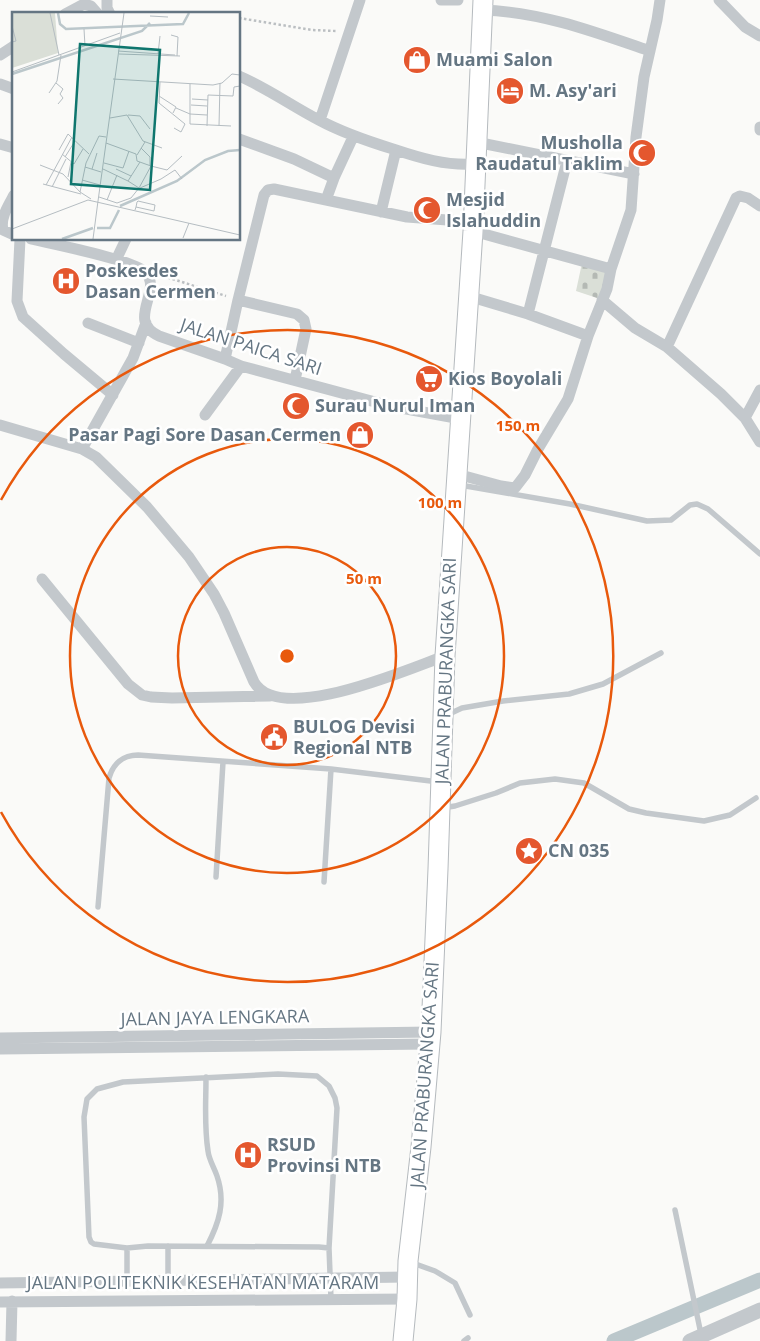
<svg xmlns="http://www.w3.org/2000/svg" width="760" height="1341" font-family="'Open Sans',sans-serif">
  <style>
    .cemetery { fill: url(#cemetery-stones) }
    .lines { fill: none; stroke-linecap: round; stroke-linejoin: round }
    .canal { stroke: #bbc7cb; stroke-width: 15 }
    .primary-casing { stroke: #b5babe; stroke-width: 21 }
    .path { stroke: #bbbfc2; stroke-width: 2.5; stroke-dasharray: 2.5 2.5; stroke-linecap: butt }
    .service { stroke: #c3c8cc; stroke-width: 5.5 }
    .minor { stroke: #c3c8cc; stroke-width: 11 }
    .tertiary { stroke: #c3c8cc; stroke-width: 15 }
    .primary { stroke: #fff; stroke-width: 19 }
    .ring { fill: none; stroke: #e8590c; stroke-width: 2.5 }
    .labels { text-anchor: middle; stroke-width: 5; stroke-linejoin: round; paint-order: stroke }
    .poi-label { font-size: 18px; font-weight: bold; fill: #657683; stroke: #fff; text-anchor: start }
    .street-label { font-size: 18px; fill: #657683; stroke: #fff }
    .inset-river { fill: none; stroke: #bbc7cb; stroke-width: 2.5 }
    .inset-road { fill: none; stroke: #b5bdc2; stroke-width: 1 }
    .view { fill: #0f766e; fill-opacity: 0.15; stroke: #0f766e; stroke-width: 2.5 }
    .inset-edge { fill: none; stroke: #657683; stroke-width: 2.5 }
    .centre { fill: #e8590c; stroke: #fff; stroke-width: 2.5 }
    .ring-label { font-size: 15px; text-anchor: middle; font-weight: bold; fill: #e8590c; stroke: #fff; stroke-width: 5; stroke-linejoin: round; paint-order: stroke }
  </style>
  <defs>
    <pattern id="cemetery-stones" width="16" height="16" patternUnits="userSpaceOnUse" patternTransform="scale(1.25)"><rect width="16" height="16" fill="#dadfd7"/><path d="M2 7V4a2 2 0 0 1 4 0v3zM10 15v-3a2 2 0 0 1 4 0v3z" fill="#b4b9b4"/></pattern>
  </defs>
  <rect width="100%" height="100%" fill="#fafaf8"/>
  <path class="cemetery" d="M582,263L609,270L600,299L576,291Z"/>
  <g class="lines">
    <path class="canal" d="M614,1341L760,1280"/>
    <defs>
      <path id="primary" d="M403,1341L407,1299L408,1261L421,1147L431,1032L438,869L445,656L473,231L483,0"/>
    </defs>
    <use href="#primary" class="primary-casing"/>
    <path class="path" d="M239,18L312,30L336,31
      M163,276L226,296"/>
    <path class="service" d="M460,485L570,504L647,521L671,520L690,505L697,504L708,509L760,554
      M447,715L462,708L503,701L569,694L603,684L661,653
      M442,808L455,806L496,793L520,783L555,779L584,783L629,809L646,813L704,821L730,815L756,798
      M216,877L223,762
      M324,882L331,769
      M98,907L109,778C113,764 123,755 138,755L331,769L439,782
      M206,1077C206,1102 204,1126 208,1151C209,1160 214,1167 217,1176C226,1202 219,1223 207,1246
      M675,1210L701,1334
      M168,1246V1281
      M127,1248L94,1244L91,1242L89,1237L84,1117L87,1099L97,1089L123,1082L278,1074L317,1076L329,1086L335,1098L337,1108L329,1248
      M410,1262L435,1271L455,1283L470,1315
      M127,1282V1248L148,1246L319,1247L329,1248L331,1299
      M464,1341L468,1338"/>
    <path class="minor" d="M107,0V8L110,14
      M441,0H458
      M719,0L745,27L760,36
      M483,10C542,12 595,32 650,51
      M65,14L84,4L91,6L98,14
      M0,55L14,46
      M239,76C267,88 292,106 319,120C343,133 367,141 393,149C420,158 446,166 475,164
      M0,84L14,89
      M320,120L360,0
      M760,127V130
      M239,139L294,159L334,178
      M476,142L634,174
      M0,144L14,148
      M14,195C8,206 0,218 3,230L14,235
      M326,200L334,178L353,137
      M381,212L396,150
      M473,231L611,269
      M20,239L17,301L23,317L64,354L113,395
      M31,239C52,244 134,260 145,272C164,290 125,320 159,336L225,359L241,366L390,406L461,419
      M116,260L126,239
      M468,296L528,314L588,336
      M238,300L297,314L304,320L306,329L295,380
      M602,300L635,328L667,347L721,394L745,418L760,442
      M528,314L567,161
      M88,323L139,343
      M667,347L736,198L740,196L748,198L760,206
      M225,359L238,300L264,195L268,190L274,189L407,217L474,222
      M205,415L241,366
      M745,418L760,390
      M0,425L82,449L96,457L147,507L189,557L214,594L224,613L254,682C280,726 408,669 445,656
      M82,449L133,358L146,323
      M457,474L501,486L515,488L525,475L538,449L568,399L588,336L607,289L611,269L631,210L636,137L644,77L657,20L660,0
      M42,579L128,684L142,695L151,697L172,698L270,696
      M0,1038L431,1032
      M0,1049L430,1044
      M0,1283L407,1277
      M0,1302L407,1299
      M11,1341L12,1301"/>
    <path class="tertiary" d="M690,1341L760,1310"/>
    <use href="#primary" class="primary"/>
  </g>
  <g class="ring">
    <circle cx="287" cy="656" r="109"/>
    <circle cx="287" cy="656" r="217"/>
    <path d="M1 500A326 326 0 1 1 1 812"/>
  </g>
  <defs>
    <symbol id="shop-disc" viewBox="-11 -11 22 22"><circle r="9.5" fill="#e4572e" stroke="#fff"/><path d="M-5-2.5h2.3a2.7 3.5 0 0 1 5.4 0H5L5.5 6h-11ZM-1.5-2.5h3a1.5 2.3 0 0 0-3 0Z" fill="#fff"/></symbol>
    <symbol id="hotel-disc" viewBox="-11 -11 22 22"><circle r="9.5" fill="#e4572e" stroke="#fff"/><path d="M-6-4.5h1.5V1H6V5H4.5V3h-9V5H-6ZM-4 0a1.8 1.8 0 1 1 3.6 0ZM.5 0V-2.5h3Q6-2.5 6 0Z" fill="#fff"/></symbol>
    <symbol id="mosque-disc" viewBox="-11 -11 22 22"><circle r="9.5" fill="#e4572e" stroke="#fff"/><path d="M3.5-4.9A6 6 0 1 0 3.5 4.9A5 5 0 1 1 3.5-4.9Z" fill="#fff"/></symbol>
    <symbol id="hospital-disc" viewBox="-11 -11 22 22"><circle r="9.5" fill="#e4572e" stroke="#fff"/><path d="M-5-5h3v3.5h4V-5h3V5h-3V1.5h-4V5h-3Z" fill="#fff"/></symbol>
    <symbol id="supermarket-disc" viewBox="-11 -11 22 22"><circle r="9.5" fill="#e4572e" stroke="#fff"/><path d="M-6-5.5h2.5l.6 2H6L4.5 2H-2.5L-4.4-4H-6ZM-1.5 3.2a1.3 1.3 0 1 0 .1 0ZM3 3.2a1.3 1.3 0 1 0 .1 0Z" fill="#fff"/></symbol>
    <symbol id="civic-disc" viewBox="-11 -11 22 22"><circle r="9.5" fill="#e4572e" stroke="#fff"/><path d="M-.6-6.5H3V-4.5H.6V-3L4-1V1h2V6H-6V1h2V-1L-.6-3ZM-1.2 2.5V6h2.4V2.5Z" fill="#fff"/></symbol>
    <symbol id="sight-disc" viewBox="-11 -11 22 22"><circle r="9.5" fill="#e4572e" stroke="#fff"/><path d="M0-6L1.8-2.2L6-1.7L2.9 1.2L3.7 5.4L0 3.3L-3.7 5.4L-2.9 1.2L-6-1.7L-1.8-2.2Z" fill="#fff"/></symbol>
  </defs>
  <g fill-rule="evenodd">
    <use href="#shop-disc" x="401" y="44" width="32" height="32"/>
    <use href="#hotel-disc" x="494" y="75" width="32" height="32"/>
    <use href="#mosque-disc" x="626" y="137" width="32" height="32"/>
    <use href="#mosque-disc" x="411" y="194" width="32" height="32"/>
    <use href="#hospital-disc" x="50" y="265" width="32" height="32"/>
    <use href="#supermarket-disc" x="413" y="363" width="32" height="32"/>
    <use href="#mosque-disc" x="280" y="390" width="32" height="32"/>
    <use href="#shop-disc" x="344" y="419" width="32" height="32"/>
    <use href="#civic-disc" x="258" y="721" width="32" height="32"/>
    <use href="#sight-disc" x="513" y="835" width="32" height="32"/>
    <use href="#hospital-disc" x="232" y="1139" width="32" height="32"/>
  </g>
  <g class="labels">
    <g class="poi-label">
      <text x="436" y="66">Muami Salon</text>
      <text x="529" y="97">M. Asy'ari</text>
      <text x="623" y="149" text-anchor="end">Musholla<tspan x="623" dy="21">Raudatul Taklim</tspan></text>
      <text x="446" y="206">Mesjid<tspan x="446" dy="21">Islahuddin</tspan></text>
      <text x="85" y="277">Poskesdes<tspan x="85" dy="21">Dasan Cermen</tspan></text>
      <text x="448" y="385">Kios Boyolali</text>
      <text x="315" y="412">Surau Nurul Iman</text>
      <text x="341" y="441" text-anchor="end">Pasar Pagi Sore Dasan Cermen</text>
      <text x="293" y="733">BULOG Devisi<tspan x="293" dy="21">Regional NTB</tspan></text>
      <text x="548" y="857">CN 035</text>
      <text x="267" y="1151">RSUD<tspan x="267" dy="21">Provinsi NTB</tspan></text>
    </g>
    <g class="street-label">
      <text transform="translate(251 347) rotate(18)" y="6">JALAN PAICA SARI</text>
      <text transform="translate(446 671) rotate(-88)" y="6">JALAN PRABURANGKA SARI</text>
      <text transform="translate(215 1018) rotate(-1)" y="6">JALAN JAYA LENGKARA</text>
      <text transform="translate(425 1075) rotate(-86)" y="6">JALAN PRABURANGKA SARI</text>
      <text x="203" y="1289">JALAN POLITEKNIK KESEHATAN MATARAM</text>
    </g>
  </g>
  <g transform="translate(12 12)">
    <rect width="228" height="228" fill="#fafaf8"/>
    <path d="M0,1H43L46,41L0,56Z" fill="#dadfd7"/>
    <path class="inset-river" d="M46,1L48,12L54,17L171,12L177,1M0,62L130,19L138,11M108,194L165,169L193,148L216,139L228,138M85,216H98L107,198M50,227L81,216"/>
    <path class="inset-road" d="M38,1L47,43M138,4L156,5M0,14L4,29L0,30M72,17L73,34M159,23L166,25L165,44M106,39L163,43M107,42L168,44M146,42L148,24M0,60L108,21M101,67L201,73L210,71L220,62L228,63M148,70L147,91L173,112L169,120L162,116M44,71L51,77L48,82L51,86L46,92M178,72V112L219,114M37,81L45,69L49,43M147,84L164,95L161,101M180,87L196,88M179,93L195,94M164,96L178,102L195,103M116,103L128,104L138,117M98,106L115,103L131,129L150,136M195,114L196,83L221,84L222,75L228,74M207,114L208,71M94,131L124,142L125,149L139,154L127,176M129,136L138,145V153M47,138L56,122L77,142M50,142L62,152L71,137M125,143L133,130M53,145L63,129M92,151L111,156L117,139M28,153L51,162L68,180M139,154L155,158L170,144M73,155L89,160M80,157L85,141M91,157L116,169M104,157L119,164M56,165L59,150M149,167L163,158L170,167M70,168L88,173M31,172L69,182M34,173L60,125M40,175L54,147M128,176L149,167M87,185L105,191L119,186L127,176L116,169L128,150M79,187L68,180L74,151L87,124L94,125M95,188L105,163M86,189L112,1M123,198L124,195L125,190L126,189L143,193L142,199L124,195M0,217L76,188L228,223M171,226L177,211M81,227L86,189"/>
    <path class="view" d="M68,32L148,38L138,178L59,172Z"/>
    <rect width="228" height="228" class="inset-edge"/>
  </g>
  <circle cx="287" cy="656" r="8" class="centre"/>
  <g class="ring-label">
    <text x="518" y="431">150 m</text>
    <text x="440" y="508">100 m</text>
    <text x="364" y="584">50 m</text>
  </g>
</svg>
